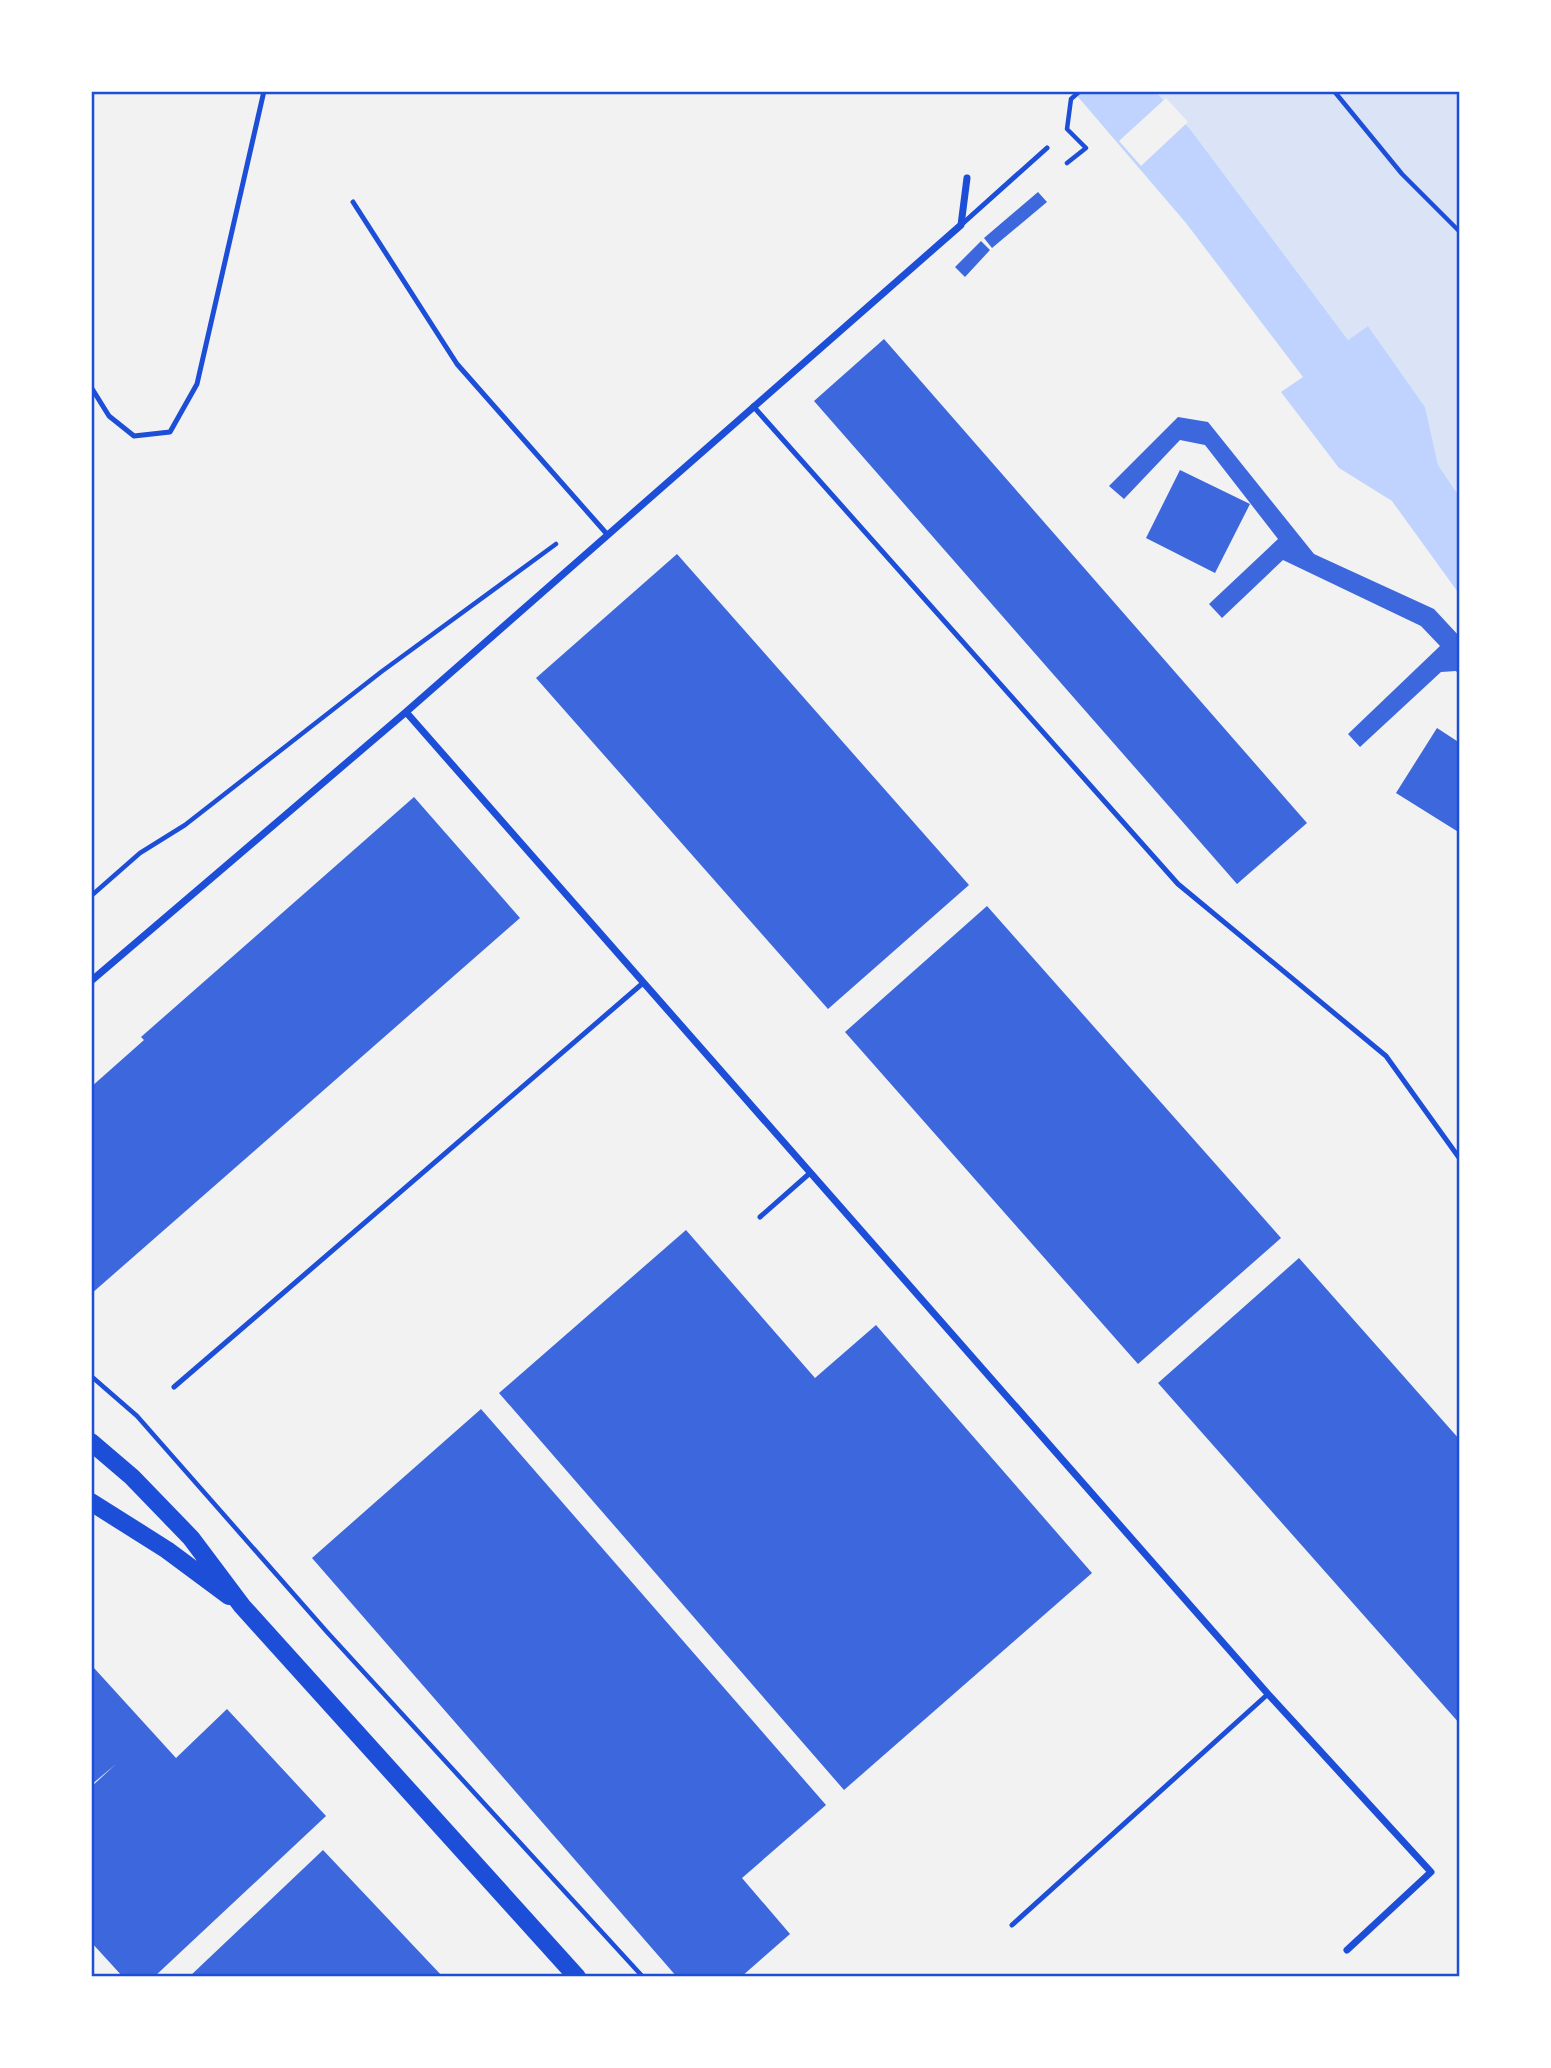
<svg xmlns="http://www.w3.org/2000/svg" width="1551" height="2068" font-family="'Noto Serif',serif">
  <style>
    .green { fill: #dbe4f7 }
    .water { fill: #bfd3fe }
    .pier { fill: #f2f2f2 }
    .building { fill: #3d67dc }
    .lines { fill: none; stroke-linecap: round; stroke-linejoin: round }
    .path { stroke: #1d4ed8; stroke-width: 4.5 }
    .service { stroke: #1d4ed8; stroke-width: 5 }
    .minor { stroke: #1d4ed8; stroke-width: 7 }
    .primary { stroke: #1d4ed8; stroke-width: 18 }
    .neatline { fill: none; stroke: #1d4ed8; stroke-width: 2.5 }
  </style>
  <rect width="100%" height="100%" fill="#f2f2f2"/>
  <path class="green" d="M1155,91H1460V496L1438,465L1425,407L1368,326L1348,340L1190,129Z"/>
  <path class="water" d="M1073,91H1155L1190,129L1348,340L1368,326L1425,407L1438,465L1460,497V595L1392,501L1339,468L1281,392L1303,377L1186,223Z"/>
  <path class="pier" d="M1166,98L1188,122L1141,166L1119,141Z"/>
  <path class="building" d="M1038,192L1047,202L992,248L984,238Z
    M981,241L990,250L965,277L955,267Z
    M884,339L1307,823L1237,884L814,401Z
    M1178,417L1208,422L1314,554L1434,609L1460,637V676L1456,671L1441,672L1360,747L1348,734L1440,646L1421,626L1283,560L1222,618L1209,604L1278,539L1205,445L1180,440L1124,499L1109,486Z
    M1180,470L1250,504L1215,573L1146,538Z
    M677,554L969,885L828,1009L536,678Z
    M1437,728L1460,743V833L1396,793Z
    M414,797L520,918L91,1294V1087L144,1040L141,1037Z
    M987,906L1281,1238L1138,1364L845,1032Z
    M686,1230L815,1378L876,1325L1092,1573L844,1790L499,1393Z
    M1299,1258L1460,1440V1724L1158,1383Z
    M481,1409L826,1805L742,1878L790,1934L741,1977H677L312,1558Z
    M94,1668L176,1758L227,1709L326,1816L154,1977H123L91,1942V1787L116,1764L91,1785V1671Z
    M323,1850L443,1977H189Z"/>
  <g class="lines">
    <path class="path" d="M1334,91L1402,174L1460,232
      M1067,163L1086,148L1067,129L1071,99L1080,91
      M91,896L140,853L185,825L381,672L556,544
      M91,1376L137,1416L327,1632L643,1977"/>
    <path class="service" d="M353,202L457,364L606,533
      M961,225L1047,148
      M91,387L109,416L134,436L170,432L197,384L264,91
      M753,406L1178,884L1386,1056L1460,1159
      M760,1217L810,1173
      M174,1387L643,983
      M1012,1925L1268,1694"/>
    <path class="minor" d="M406,712L1268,1694L1431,1872L1347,1950
      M91,981L406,712L961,225L967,178"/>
    <path class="primary" d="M91,1442L132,1477L191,1538L242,1606L577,1977
      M91,1502L167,1550L229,1596"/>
  </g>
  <rect width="1551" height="2068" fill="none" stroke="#ffffff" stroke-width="186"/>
  <rect x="93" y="93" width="1365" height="1882" class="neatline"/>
</svg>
